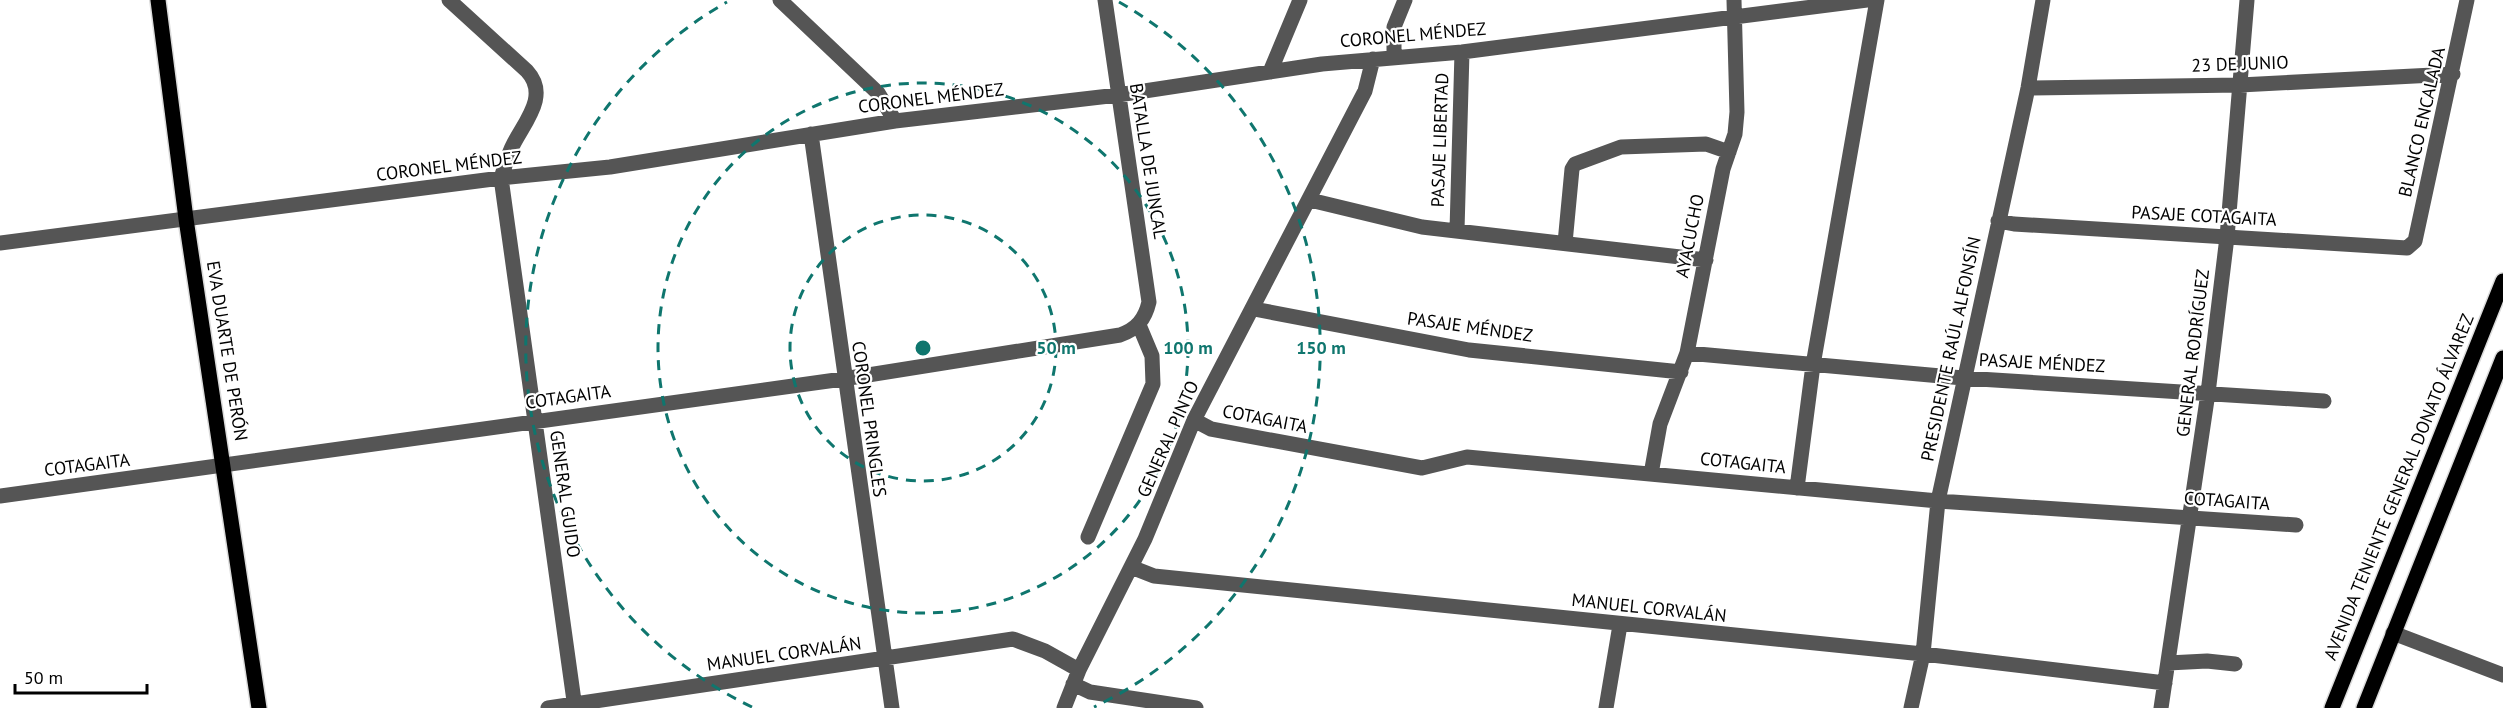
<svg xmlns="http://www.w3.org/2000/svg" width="2503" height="708" font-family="'PT Sans',sans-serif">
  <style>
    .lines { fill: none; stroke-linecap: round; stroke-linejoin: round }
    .major-casing { stroke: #dbdbdb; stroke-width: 18 }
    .minor { stroke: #555; stroke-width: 15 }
    .major { stroke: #000; stroke-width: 15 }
    .ring { fill: none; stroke: #0f766e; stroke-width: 3; stroke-dasharray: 10 8 }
    .labels { text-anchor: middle; stroke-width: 4.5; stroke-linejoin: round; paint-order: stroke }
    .street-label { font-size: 18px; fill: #000; stroke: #fff }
    .centre { fill: #0f766e; stroke: #fff; stroke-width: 3 }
    .ring-label { font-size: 18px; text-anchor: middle; font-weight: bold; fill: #0f766e; stroke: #fff; stroke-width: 4.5; stroke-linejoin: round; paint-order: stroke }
  </style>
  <rect width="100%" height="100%" fill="#fff"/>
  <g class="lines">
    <defs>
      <path id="major" d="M158,0L186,219L259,708
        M2332,708L2503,281
        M2364,708L2503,358"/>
    </defs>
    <use href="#major" class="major-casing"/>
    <path class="minor" d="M449,0L527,71C549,95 526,120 514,143C508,154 505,166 501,178L575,708
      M780,0L878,93L895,121
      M1394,57V27L1405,0
      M1270,72L1300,0
      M2028,88L2240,85L2453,74
      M811,134L892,708
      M1310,200L1422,227L1706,260
      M1998,221L2014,224L2407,248L2415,241L2467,0
      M1457,230L1462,52
      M0,243L501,178L610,167L895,121L1118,95L1322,64L1462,52L1867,0
      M1565,243L1572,169L1575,164L1621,147L1706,144L1729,152
      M1254,309L1469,350L1681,372
      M1687,353L1963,378L2324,401
      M1194,420L1211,429L1422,468L1467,457L1938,501L2296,525
      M1651,474L1660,424L1687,353L1723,169L1735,134L1737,112L1734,0
      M1797,488L1813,365L1877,0
      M0,496L843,379L1120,335C1137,329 1145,319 1149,302L1105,0
      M1088,537L1153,384L1152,356L1139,325
      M1131,567L1154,576L1923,654L2165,683
      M2393,633L2503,675
      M2168,663L2207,661L2235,664
      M1073,684L1090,692L1196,708
      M548,708L1013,639L1045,651L1079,670
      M1064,708L1079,670L1145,539L1194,420L1365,91L1373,59
      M1606,708L1620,625
      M1911,708L1923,654L1938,501L2028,88L2043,0
      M2161,708L2208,393L2227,237L2247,0"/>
    <use href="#major" class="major"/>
  </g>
  <g class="ring">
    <circle cx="923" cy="348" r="133"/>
    <circle cx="923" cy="348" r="265"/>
    <path d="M752 707A398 398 0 0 1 727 2M1119 2A398 398 0 0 1 1094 707"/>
  </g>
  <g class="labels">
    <g class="street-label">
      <text transform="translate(1413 35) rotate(-5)" y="6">CORONEL MÉNDEZ</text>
      <text transform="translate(2240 64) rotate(-2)" y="6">23 DE JUNIO</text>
      <text transform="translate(931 98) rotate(-7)" y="6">CORONEL MÉNDEZ</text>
      <text transform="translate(2422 122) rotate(-77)" y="6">BLANCO ENCALADA</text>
      <text transform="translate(1440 140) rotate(-88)" y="6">PASAJE LIBERTAD</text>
      <text transform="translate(1148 161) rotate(81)" y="6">BATALLA DE JUNCAL</text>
      <text transform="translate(449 166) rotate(-7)" y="6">CORONEL MÉNDEZ</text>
      <text transform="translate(2204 216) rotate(3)" y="6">PASAJE COTAGAITA</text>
      <text transform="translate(1690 236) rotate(-79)" y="6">AYACUCHO</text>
      <text transform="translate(1470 327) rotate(8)" y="6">PASAJE MÉNDEZ</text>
      <text transform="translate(1951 349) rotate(-78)" y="6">PRESIDENTE RAÚL ALFONSÍN</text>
      <text transform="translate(227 351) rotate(81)" y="6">EVA DUARTE DE PERÓN</text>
      <text transform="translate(2193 353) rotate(-83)" y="6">GENERAL RODRÍGUEZ</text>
      <text transform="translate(2042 363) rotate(3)" y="6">PASAJE MÉNDEZ</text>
      <text transform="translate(568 397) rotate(-8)" y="6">COTAGAITA</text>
      <text transform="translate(869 419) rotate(82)" y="6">CORONEL PRINGLES</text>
      <text transform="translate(1265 419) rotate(11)" y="6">COTAGAITA</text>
      <text transform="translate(1168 439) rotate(-66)" y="6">GENERAL PINTO</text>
      <text transform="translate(1743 463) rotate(6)" y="6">COTAGAITA</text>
      <text transform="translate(87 465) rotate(-7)" y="6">COTAGAITA</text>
      <text transform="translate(2399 487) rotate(-68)" y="6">AVENIDA TENIENTE GENERAL DONATO ÁLVAREZ</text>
      <text transform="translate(565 494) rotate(82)" y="6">GENERAL GUIDO</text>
      <text transform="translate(2227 501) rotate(4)" y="6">COTAGAITA</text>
      <text transform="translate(1649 608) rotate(6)" y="6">MANUEL CORVALÁN</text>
      <text transform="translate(784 654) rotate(-8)" y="6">MANUEL CORVALÁN</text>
    </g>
  </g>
  <circle cx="923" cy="348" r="9" class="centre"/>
  <g class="ring-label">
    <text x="1056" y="354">50 m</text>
    <text x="1188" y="354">100 m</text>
    <text x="1321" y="354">150 m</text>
  </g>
  <path d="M15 684v9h132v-9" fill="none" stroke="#000000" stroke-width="3"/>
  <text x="24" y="684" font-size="18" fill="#000000" stroke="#ffffff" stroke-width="4.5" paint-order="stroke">50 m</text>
</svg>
